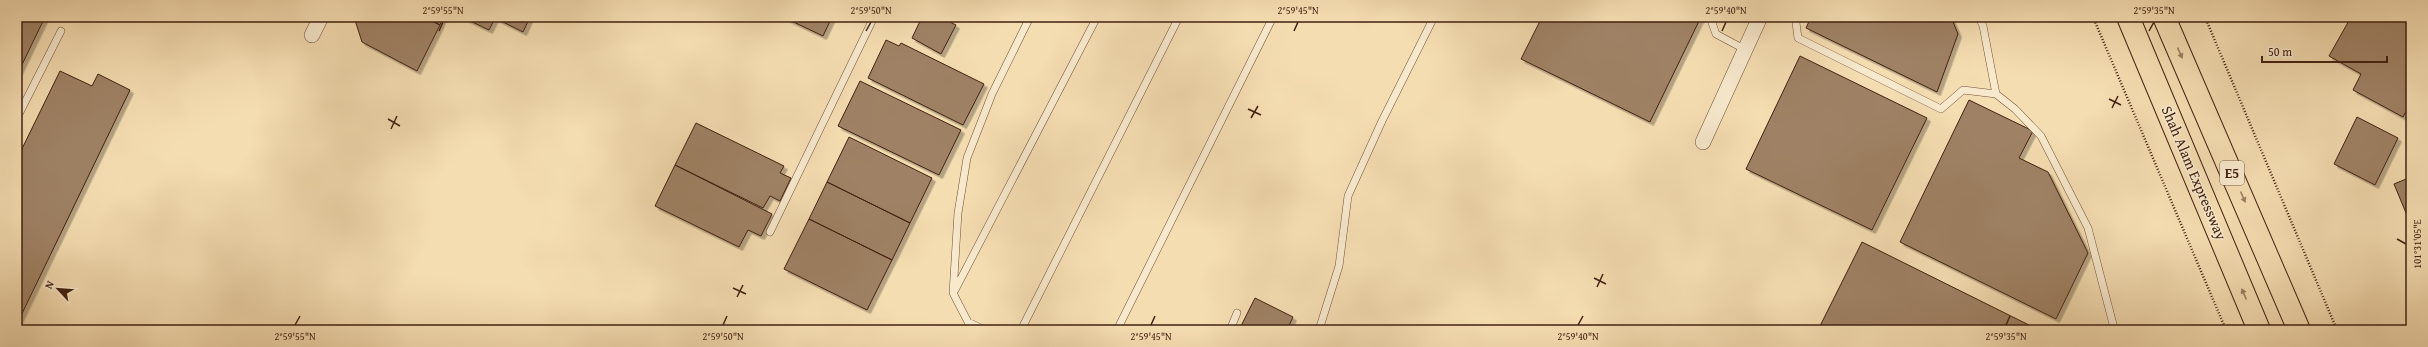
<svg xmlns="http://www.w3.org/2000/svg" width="2428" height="347" font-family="'Gentium Book Plus',serif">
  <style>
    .building { fill: #9f8265; stroke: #412011; filter: url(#shadow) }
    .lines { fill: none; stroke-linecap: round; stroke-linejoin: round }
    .service-casing { stroke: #6e4f39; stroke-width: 8 }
    .minor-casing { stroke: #6e4f39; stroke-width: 16 }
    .motorway-casing { stroke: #412011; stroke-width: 24 }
    .path { stroke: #412011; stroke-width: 2.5; stroke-dasharray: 1 2; stroke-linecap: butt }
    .service { stroke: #f8e9cd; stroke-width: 7 }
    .minor { stroke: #f8e9cd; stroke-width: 15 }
    .motorway { stroke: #f5ddb2; stroke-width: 22 }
    .oneway { fill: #9b7e62 }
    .ticks { fill: none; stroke: #412011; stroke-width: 1.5 }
    .labels { text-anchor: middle; stroke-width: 3; stroke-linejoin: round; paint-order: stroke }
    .shield { fill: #f8e9cd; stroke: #785c49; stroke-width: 1 }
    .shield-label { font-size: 14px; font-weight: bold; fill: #412011 }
    .street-label { font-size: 15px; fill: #412011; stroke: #f8e9cd }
    .neatline { fill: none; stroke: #412011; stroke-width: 1.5 }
    .ticks-label { font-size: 10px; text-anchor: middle; fill: #412011 }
  </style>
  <defs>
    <filter id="shadow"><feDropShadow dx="3.5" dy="3.5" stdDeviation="0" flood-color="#0004"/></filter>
  </defs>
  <rect width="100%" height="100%" fill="#f5ddb2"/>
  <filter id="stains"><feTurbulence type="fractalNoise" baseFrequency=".005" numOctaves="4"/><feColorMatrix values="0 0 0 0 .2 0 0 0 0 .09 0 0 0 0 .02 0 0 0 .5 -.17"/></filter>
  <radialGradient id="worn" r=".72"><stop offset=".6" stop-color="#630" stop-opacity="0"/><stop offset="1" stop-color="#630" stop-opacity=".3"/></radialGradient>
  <path class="building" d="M17,17H45L17,75Z
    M354,17H424L440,25L417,71L362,42Z
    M424,17H443L440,25Z
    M530,17L523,32L495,18L489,30L464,18Z
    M783,17H832L823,36Z
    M922,17H940L956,25L941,54L912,38Z
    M1542,17H1701L1650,122L1521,59Z
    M1811,17H1951L1958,34L1937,92L1806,28Z
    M2351,17H2411V102L2403,117L2353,90L2361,74L2329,56Z
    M886,40L899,46L901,43L984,84L963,125L868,78Z
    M1800,56L1927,118L1872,230L1746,169Z
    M60,71L92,86L98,74L130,90L17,324V159Z
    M860,81L961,130L939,175L838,126Z
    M1969,100L2033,131L2019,158L2048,172L2088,253L2056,319L1900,242Z
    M2357,117L2398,138L2375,185L2334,164Z
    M696,123L784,166L780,173L791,178L780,201L770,196L763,208L675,165Z
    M849,137L932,178L910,223L827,182Z
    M675,165L772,214L761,236L748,230L739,247L655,206Z
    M2411,177V225L2394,184Z
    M827,182L910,223L892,260L809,219Z
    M809,219L892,260L867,310L784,269Z
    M1862,242L2031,326L2029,330H1818Z
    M1255,298L1293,317L1287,330H1239Z"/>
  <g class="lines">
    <defs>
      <path id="service" d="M1710,17L1716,34L1744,49
        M1798,17L1796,23L1798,38L1941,109L1963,90L1996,94L2015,109L2041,136L2088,228L2114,328
        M1979,17L1983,26L1996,94
        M17,118L61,31
        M770,232L874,17
        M955,290L1097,17
        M985,330L968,322L953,293L958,213L967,158L992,94L1030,17
        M1021,330L1179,17
        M1117,330L1273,17
        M1230,330L1237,313
        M1319,330L1339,266L1348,196L1382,121L1434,17"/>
      <path id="minor" d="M312,35L321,17
        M1703,142L1760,17"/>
      <path id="motorway" d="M2128,17L2259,330
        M2164,17L2299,330"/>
    </defs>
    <use href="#service" class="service-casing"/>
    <use href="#minor" class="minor-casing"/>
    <use href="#motorway" class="motorway-casing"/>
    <path class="path" d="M2093,17L2226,330
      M2205,17L2337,330"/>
    <use href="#service" class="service"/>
    <use href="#minor" class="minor"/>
    <use href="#motorway" class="motorway"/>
  </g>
  <defs><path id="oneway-solid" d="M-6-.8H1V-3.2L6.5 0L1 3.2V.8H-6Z"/></defs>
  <g class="oneway">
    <use href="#oneway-solid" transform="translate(2180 53) rotate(66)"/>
    <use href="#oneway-solid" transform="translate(2243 197) rotate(66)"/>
    <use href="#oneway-solid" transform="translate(2244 294) rotate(-113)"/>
  </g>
  <path class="ticks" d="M439,31L443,22M866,31L871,22M1294,31L1298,22M1722,31L1726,22M2149,31L2154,22M2109,99L2121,105M2112,108L2118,96M1248,109L1261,115M1251,118L1258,106M388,119L400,126M391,129L397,116M2397,239L2406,244M1594,278L1606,284M1597,287L1603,274M733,288L746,294M737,297L743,285M295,325L300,316M723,325L727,316M1151,325L1155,316M1578,325L1583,316M2006,325L2010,316"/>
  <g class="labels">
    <rect class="shield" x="2220" y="161" width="24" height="24" rx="3"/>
    <g class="shield-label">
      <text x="2232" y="178">E5</text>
    </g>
    <g class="street-label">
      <text transform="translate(2194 173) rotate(67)" y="5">Shah Alam Expressway</text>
    </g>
  </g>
  <rect width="2428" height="347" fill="none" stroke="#f5ddb2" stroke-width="44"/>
  <g transform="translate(58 289) rotate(296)" stroke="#f8e9cd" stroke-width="3" paint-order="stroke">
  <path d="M0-3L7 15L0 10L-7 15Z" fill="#412011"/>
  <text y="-6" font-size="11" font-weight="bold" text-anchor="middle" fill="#412011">N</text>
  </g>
  <path d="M2262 56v6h125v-6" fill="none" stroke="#412011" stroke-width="2"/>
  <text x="2268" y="56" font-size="12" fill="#412011" stroke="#f8e9cd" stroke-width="3" paint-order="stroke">50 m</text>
  <rect x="22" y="22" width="2384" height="303" class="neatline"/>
  <g class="ticks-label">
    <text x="443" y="14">2°59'55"N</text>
    <text x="871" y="14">2°59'50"N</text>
    <text x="1298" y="14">2°59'45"N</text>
    <text x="1726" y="14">2°59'40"N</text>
    <text x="2154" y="14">2°59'35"N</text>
    <text transform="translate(2417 244) rotate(-90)" y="4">101°31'05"E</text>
    <text x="295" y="340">2°59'55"N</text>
    <text x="723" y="340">2°59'50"N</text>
    <text x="1151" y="340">2°59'45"N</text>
    <text x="1578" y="340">2°59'40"N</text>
    <text x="2006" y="340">2°59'35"N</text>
  </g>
  <rect width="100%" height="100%" filter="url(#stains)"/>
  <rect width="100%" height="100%" fill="url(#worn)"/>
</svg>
